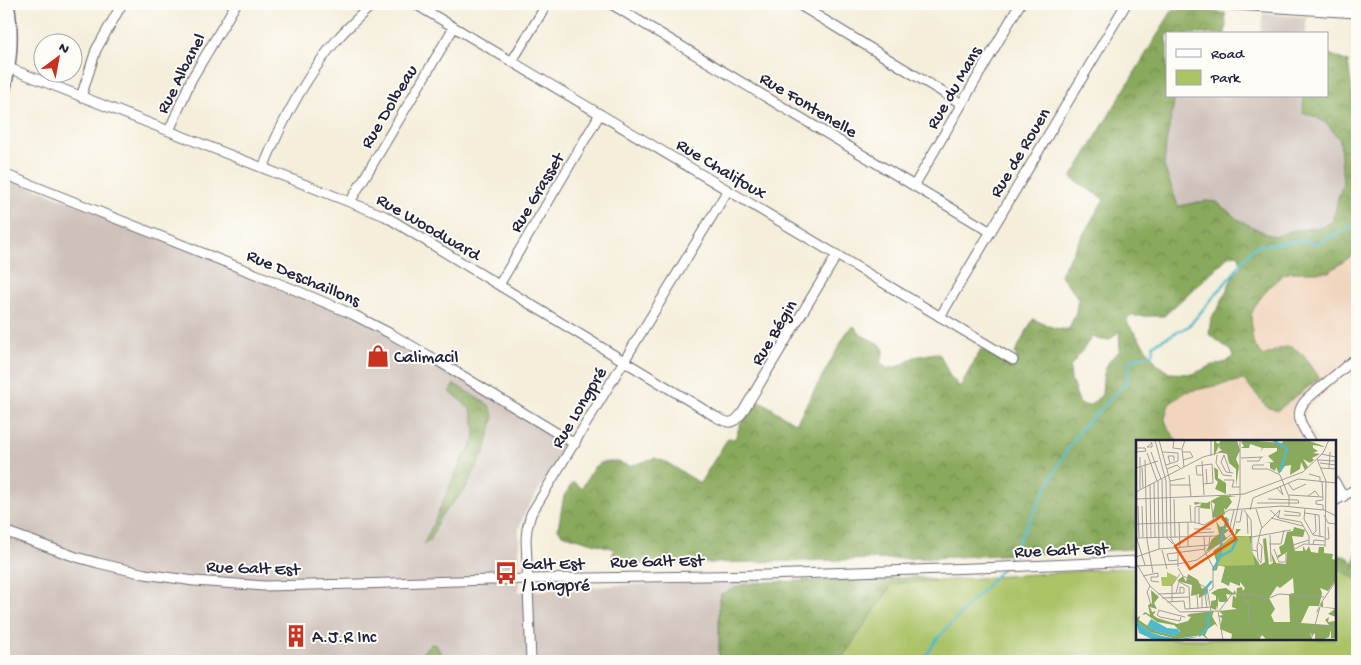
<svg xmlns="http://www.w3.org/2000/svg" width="1361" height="665" font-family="'Gochi Hand',sans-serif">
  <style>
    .built { fill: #f1d5bd }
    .industrial { fill: #cec1ba }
    .forest { fill: url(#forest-crowns); stroke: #56664c; fill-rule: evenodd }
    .park { fill: #acc367; stroke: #677251 }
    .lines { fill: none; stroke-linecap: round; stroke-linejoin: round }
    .stream { stroke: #4fbacb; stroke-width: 2.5 }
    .minor-casing { stroke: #6c6973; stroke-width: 11 }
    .major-casing { stroke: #6c6973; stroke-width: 14 }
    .minor { stroke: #fff; stroke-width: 9 }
    .major { stroke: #fff; stroke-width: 11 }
    .labels { text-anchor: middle; stroke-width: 4; stroke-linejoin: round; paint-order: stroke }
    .street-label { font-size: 18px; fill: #22223b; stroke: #fdfcf7 }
    .poi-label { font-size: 18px; fill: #22223b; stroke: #fdfcf7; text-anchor: start }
    .inset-river { fill: none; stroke: #4fbacb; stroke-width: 2.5 }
    .inset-road { fill: none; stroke: #a19c9b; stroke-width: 1 }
    .view { fill: #e8590c; fill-opacity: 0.15; stroke: #e8590c; stroke-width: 2.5 }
    .inset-edge { fill: none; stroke: #22223b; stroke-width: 2.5 }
  </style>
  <defs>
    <pattern id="forest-crowns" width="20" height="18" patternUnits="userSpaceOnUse" patternTransform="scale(1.25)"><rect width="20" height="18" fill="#89a95c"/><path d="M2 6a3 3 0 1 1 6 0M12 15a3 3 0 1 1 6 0" fill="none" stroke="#70894d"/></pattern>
  </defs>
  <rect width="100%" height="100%" fill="#fdfcf7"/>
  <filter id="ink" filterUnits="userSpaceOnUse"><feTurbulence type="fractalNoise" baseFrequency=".02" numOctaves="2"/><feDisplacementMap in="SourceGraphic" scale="10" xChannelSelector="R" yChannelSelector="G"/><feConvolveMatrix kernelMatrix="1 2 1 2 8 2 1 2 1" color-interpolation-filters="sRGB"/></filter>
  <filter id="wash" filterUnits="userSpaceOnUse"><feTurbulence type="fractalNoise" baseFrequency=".0096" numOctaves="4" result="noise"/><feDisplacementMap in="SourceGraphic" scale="20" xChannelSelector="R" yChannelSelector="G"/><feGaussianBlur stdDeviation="1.12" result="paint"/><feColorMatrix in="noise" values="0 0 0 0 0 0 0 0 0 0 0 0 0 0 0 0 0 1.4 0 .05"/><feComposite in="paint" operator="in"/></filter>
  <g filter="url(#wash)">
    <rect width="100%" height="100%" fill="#f5eedb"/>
    <path class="built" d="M1357,227V367L1356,366L1309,405L1306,410L1304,417L1306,422L1317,441H1174L1159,394L1265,371L1230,285Z"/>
    <path class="industrial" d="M1263,14L1306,17V34H1260Z
      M1175,96H1304L1303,112L1318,118L1328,125L1340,140L1343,185L1338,197L1335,213L1331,222L1322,227L1291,231L1278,236L1269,235L1237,219L1217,202L1206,201L1178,206L1164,166L1166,144Z
      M4,176L348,311L569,442L525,512L521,522L519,529V592L621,585L763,580L737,661H4Z"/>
    <path class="forest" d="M1173,9L1225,13L1226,24L1225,34H1167V96H1175L1166,144L1164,166L1178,206L1206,201L1217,202L1237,219L1269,235L1278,236L1290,231L1322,227L1332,222L1335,213L1338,197L1343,185L1340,140L1328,125L1318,118L1303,112L1304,96H1327V53L1348,62L1354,107L1357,111V252L1329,272H1290L1284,274L1270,286L1256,304L1251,315L1253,343L1263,356C1271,353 1281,346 1290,347C1301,348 1313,369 1320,378L1278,410L1268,408L1244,380L1186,392L1169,404L1165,419L1169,430L1177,441H1137V549L932,558L665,564L611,563L614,549L562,534L558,529L564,496L573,482L582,488L594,467L603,462H618L630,466L655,458L666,462L700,483L728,438L735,439L741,422L750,414L759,400L791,421L796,423L847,332L854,326L861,335L880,344L884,350L880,363L888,369L902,365L914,357L935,353L940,355L950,376L960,387L981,349L1007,364L1013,365L1017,359L1015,353L1033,319C1044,324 1057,331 1069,329L1076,312L1078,298L1060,274L1104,199L1071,178ZM1238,254L1242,266L1233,276L1220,305L1211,318L1209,334L1230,350L1233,356L1227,362L1213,365L1193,374L1169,373L1158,365L1126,321L1129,316H1164L1230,255ZM1119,331L1120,351C1103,362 1103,377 1102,395L1089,406L1080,404L1071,380L1070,367L1092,337L1101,340H1110Z
      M454,384L489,405L494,417L485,451L465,490L440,517L430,541L424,544L462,459L473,443L475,437L474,421L471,410L457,397L449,392Z
      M1356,554H1357V661H719V599L721,594L743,585L768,582L917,577L961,585L1137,639H1335V557L1344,555L1349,558L1354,565Z
      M430,644L436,645L445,659V661H419L423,652Z"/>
    <path class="park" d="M1137,567V639H1335V567L1357,580V661H840L893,584Z"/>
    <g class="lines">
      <path class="stream" d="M1005,565L1018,542L1059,464L1080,430L1126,383L1131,359L1152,354L1154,344L1189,326L1227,281L1255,246L1303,240L1316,244L1352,227L1357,223
        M923,661L937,639L1002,569
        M1341,661L1357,658"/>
    </g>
  </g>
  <g filter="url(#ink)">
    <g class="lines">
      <defs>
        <path id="minor" d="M415,4L1013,360
          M611,4L991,232
          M798,4L962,104
          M1220,4L1357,13
          M512,61L547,4
          M4,66L385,216L716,417C729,424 733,425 742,413L837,255
          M81,97L96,50L122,4
          M169,131L191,80L236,4
          M263,168C282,121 307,74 340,36C351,24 362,14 373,4
          M4,174L293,289L352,314L391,334L438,361L575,444
          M914,186L1020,4
          M350,202L454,27
          M499,285L600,114
          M940,317L1126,4
          M1311,441C1301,425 1292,413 1308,398L1357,357
          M1335,482L1343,497
          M1335,501L1357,488
          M4,531L76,557L98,563L145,574L194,581L264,586L358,584L528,579L765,575L1004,567L1137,561
          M531,661L526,539L527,529L531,514L728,190"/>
        <path id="major" d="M4,92C11,63 14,34 8,4"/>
      </defs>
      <use href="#minor" class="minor-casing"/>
      <use href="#major" class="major-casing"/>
      <use href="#minor" class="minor"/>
      <use href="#major" class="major"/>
    </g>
  </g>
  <defs>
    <symbol id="shop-bare" viewBox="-9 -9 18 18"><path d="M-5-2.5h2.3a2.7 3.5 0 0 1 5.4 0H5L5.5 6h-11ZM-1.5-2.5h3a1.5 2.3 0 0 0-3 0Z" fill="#c8321e" stroke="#fdfcf7" stroke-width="2.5" paint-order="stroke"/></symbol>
    <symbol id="bus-bare" viewBox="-9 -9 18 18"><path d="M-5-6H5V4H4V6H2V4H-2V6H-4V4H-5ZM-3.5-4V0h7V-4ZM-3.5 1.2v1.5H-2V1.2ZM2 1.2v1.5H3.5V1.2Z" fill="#c8321e" stroke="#fdfcf7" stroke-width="2.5" paint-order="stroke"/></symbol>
    <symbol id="building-bare" viewBox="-9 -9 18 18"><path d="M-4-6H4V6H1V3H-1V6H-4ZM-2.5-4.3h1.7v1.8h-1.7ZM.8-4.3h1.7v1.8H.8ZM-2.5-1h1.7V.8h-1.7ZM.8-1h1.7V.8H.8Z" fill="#c8321e" stroke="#fdfcf7" stroke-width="2.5" paint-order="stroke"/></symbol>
  </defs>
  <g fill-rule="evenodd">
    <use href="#shop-bare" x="362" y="340" width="32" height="32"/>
    <use href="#bus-bare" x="490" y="557" width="32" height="32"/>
    <use href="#building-bare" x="280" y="620" width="32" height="32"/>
  </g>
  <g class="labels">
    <g class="street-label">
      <text transform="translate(180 73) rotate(-63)" y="6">Rue Albanel</text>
      <text transform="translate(953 87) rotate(-60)" y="6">Rue du Mans</text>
      <text transform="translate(809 104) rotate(31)" y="6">Rue Fontenelle</text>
      <text transform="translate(388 106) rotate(-59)" y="6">Rue Dolbeau</text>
      <text transform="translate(1019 152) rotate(-59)" y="6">Rue de Rouen</text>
      <text transform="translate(722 168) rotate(31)" y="6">Rue Chalifoux</text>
      <text transform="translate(536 192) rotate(-59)" y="6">Rue Grasset</text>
      <text transform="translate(429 226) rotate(30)" y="6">Rue Woodward</text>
      <text transform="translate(304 277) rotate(23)" y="6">Rue Deschaillons</text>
      <text transform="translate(773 332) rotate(-59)" y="6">Rue Bégin</text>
      <text transform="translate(578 407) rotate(-59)" y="6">Rue Longpré</text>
      <text transform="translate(1061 549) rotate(-2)" y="6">Rue Galt Est</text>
      <text transform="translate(657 560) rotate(-1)" y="6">Rue Galt Est</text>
      <text transform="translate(253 567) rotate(2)" y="6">Rue Galt Est</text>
    </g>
    <g class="poi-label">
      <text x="394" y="362">Calimacil</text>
      <text x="522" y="569">Galt Est<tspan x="522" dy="21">/ Longpré</tspan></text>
      <text x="312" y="642">A.J.R Inc</text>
    </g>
  </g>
  <g transform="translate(1136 440)">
    <rect width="200" height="200" fill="#f5eedb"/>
    <path d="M78,0L82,4L86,0H101L104,10L100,19L103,26L100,46V29L93,23L91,14L82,12L86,10L83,8L84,4L78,16ZM109,0L146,3L148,0H171L190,7L177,5V8L182,11L177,13L184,14L176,18L178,20L174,23L167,19L172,27L169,30L165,22L164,29L154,35L155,25L149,26L143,34L140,27L139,31L134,28V23H128L138,22L132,16L141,11V8H127L125,12L126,8L114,4L113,8H105L108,6L105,2ZM78,27L82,30V38L90,43V54L79,49L82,42L79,39ZM86,55L101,57H93L96,62L90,70L88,68L89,74L84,78L76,77L79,64L74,61V69L64,68L65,63L59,65L58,62L71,63ZM91,77L93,84L89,89L93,90L88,94L91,99L70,112L76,99L83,94L80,81L84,87L88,86L89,83L85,79ZM158,87L169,90L167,97L156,96L159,111H167V106L170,111L173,106L175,112L182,113L183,107H188V113L197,114L196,119L200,120V140L192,151L184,148L186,153L182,171L180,173L183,166H173L165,183L193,185L189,180L193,177L192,182L199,181L200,177L192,174L199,169L185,167V164L187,161V167L199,168L200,164V198H195V190L193,197L186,200H179V193L176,196L174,192L176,200H131L126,195L123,200H95L96,194L84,189L86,178L82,176L87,175L83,171L101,169L96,167L97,155L90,154L92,161L89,162H83L82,157V170L81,165L80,170L75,168V161L80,160V156L75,153L82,149L90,148L97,153L99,150L100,154H96L100,158L101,148L106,147L107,151L109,148L104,142V146L94,142L93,146L85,142L89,127L82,125L81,130L77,131V125L79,129L81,123L77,111L99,95L100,89H105L99,96H116L114,109L124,125L129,122L127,99L130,98L133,125L137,123L135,112L140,123L150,124L151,112L142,118L141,116L145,114L143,107L148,104L151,92L157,91ZM157,138L158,153L153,154L154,182H138L135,175L139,169L133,158L141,146L144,148ZM52,134L62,140L66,149L69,147L73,166L70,154L63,158V154L55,156L56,145L41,141L47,136L50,142ZM15,150L23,157L18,163L21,169L14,167L16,172L20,171L17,175L21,178L41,184L52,181L55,177L51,176L53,174L78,171L76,176L82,187L79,184L72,189L69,195L73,200L66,195L41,199L14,192L0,181V178L4,176L3,180L19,191L39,196L44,191L38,185L21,182L10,174L6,175L9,172L14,175L12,165L16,163Z" fill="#89a95c" fill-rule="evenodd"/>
    <path d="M113,96L119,125L82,126L83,107L95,97ZM31,132L41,137L36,146H26L25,137H31Z" fill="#acc367"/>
    <path d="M15,179L31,188L42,189L44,193L39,196L18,191L11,186ZM0,181L14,192L26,196L43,199L64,196L48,200H18L3,193Z" fill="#4fbacb"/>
    <path class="inset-river" d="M137,0L151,9L144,32M85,116L96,110L101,99M77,130L84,117L86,94L92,79M70,154V148L76,141M63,196L73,186L71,180L75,173"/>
    <path class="inset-road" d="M19,0L30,41L31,98L37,104M38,0L37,8L45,9M75,0V16M15,2L16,3V7H11L16,3M0,8H9L10,11L0,12M15,12L25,39M27,12L42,13V21L30,25M46,12H54L57,17L47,20M11,13L21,41M185,14L200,17M81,15L80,23L87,35L96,36M4,17V49M105,18L127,17M181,19L190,41L189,107M9,20L11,100L17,133M182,20L200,21M66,21L68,55M111,21H123L125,17M34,23L32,16H38V21M184,23L200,25M128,25H117L116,29H132L144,35L153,57V66M6,27L7,48M48,27L46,9L49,0M0,28L22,21M185,28L200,29M193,28L194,12M31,29L41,25L44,28M70,29L71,44M94,32L88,15L85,22L90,32L97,33M173,34L184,37V41M53,35L55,57M67,35H61L60,26L76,24L77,43L67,44M26,39L27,97M88,40H98L96,47H104M22,41L23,109M34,41L49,38M186,41L187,60L180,61V64L187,65V70M18,42L19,98M152,43L157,50L170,44M14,44L15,98M34,45H55M141,48L147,55L144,46M0,52L67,17L89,11L97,16L104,11M93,55L108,54L167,32L187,13L193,0M153,55L187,57M172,56L179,51L183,56M0,59L95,55M38,59L39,97M75,62L78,82M121,63H163L162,60L132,59M54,65L55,82M2,66L3,97M6,66L7,97M63,66V84M169,68L168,79L177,95L188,97M120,69L126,88M108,70L115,80L116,110L121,111M114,70L117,58L162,39L200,43M134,70L143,78L165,82L173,96V104M169,73L183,75L184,97M111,74L112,94M148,75L164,76V73L148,71M188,75L192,83L200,84M135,78L167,86M59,82V67L65,66M100,82H104L106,70M43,83L44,107M0,84L57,82L68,85L93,70L146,66L188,70L200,76M58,89H75M58,93L78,92M96,94L93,91L98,70M177,94L180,91L179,74M134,95L135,122M0,96L9,125M68,97L69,112L77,127V148L73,151M116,97L155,90M0,98L82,96M189,99H193L192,87M123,103L126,106L125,123M133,104H145L148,90M177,104L178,100L189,101M157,105L173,100M52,106V82M138,109L143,122H150V113M159,109L168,104L189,105M26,110L31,129M31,114L69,109M31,114L33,121L42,120M0,117L23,109L73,105L74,96M0,123L14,146L44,172L83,171L96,154H114L131,159L143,154L188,157M125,123L122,119L121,107L125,89L144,70L142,78M0,126L42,124V110L35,99L34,41L23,0M42,127V124L61,120L96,94L104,58V0M42,128L47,136L71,148L75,171M7,136L22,133V137H15V141L23,142M14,146L11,152L15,165M40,153L43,142L53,147L54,169M22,154L48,153V148L44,147V153M57,154L61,155L62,169M107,155L108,160L112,161L113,182M26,158L53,157M31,162L48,161L49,169L75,167M36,162V145L44,134M66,168V154H69L71,168M22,170L49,177M23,171L21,175L24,177L44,181L45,177M82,171L87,200M179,185L200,187M175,200L185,163L200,141"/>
    <path class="view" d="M86,76L100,99L54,129L39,106Z"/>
    <rect width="200" height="200" class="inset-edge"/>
  </g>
  <rect width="1361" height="665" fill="none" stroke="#fdfcf7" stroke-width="20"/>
  <rect x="1166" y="32" width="162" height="65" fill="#fdfcf7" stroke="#a5a5ac"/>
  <rect x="1176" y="49" width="25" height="8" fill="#ffffff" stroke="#a5a5ac"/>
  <text x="1211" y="58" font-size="15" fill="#22223b">Road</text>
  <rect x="1176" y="70" width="25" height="15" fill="#acc367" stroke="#a5a5ac"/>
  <text x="1211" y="82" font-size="15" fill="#22223b">Park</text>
  <g transform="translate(58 58) rotate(32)"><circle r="24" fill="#fdfcf7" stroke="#a5a5ac"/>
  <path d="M0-4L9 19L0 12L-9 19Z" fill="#c8321e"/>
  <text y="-8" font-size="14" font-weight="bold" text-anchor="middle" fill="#22223b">N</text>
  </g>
</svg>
